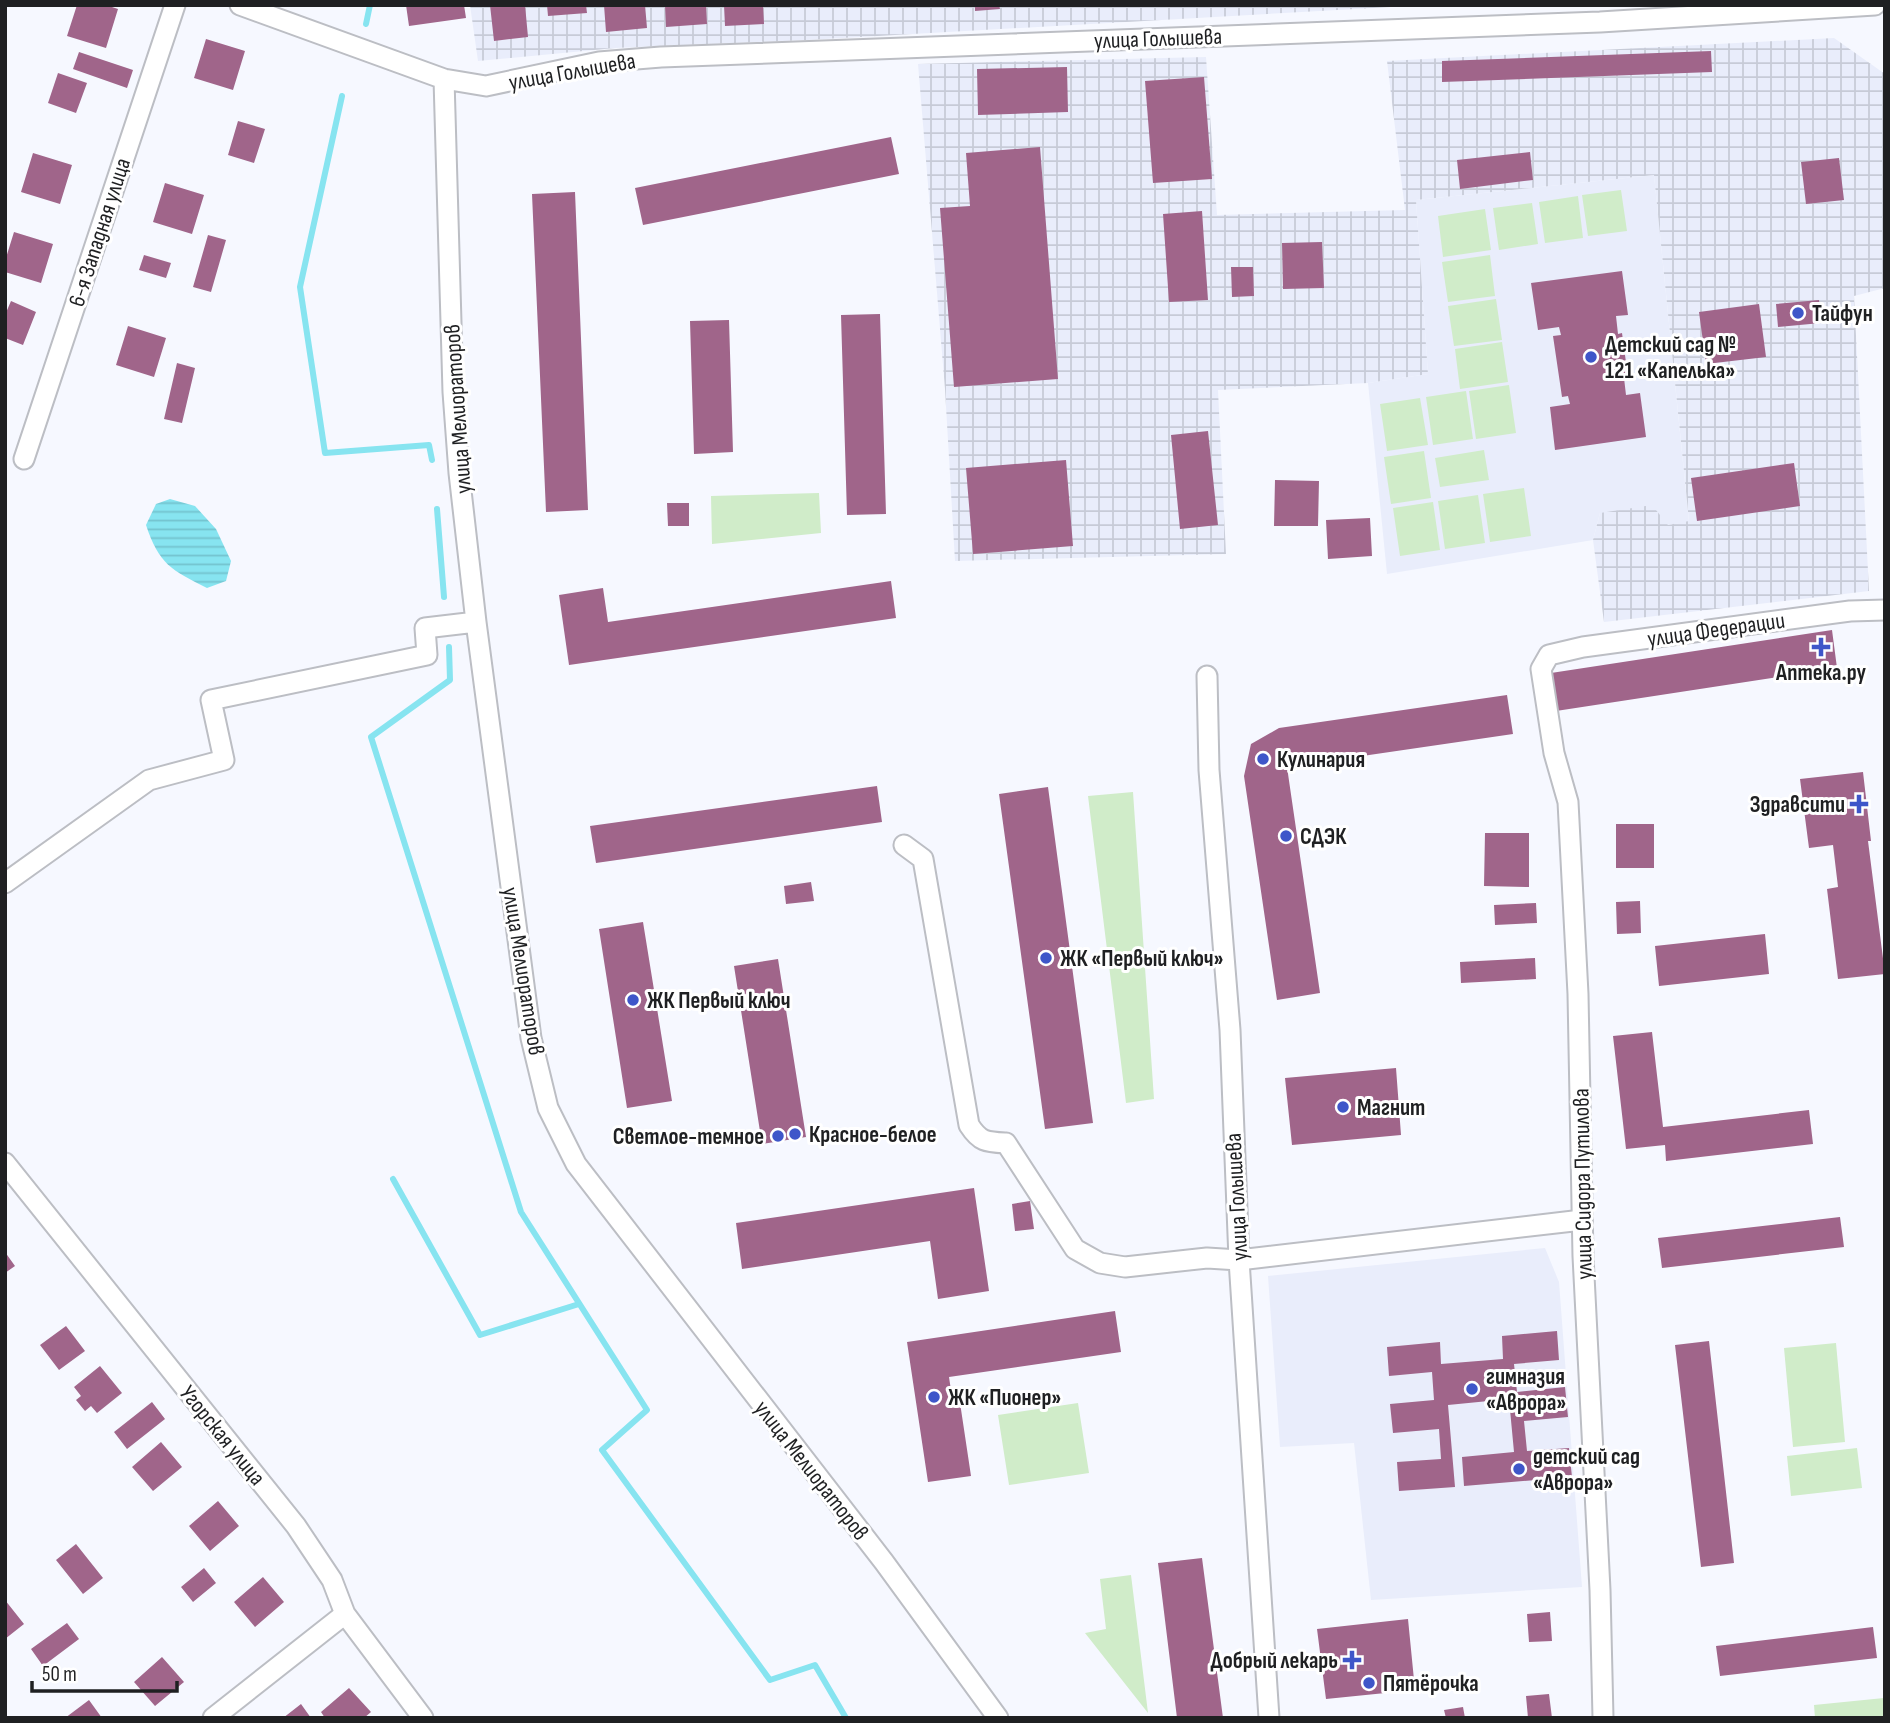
<svg xmlns="http://www.w3.org/2000/svg" width="1890" height="1723" font-family="'Sofia Sans Condensed',sans-serif">
  <style>
    .built { fill: #e9edfb }
    .industrial { fill: url(#industrial-grid) }
    .green { fill: #d0ecc9 }
    .water { fill: url(#water-rules) }
    .lines { fill: none; stroke-linecap: round; stroke-linejoin: round }
    .stream { stroke: #87e4f0; stroke-width: 6 }
    .building { fill: #a0658a }
    .minor-casing { stroke: #bcbec4; stroke-width: 23 }
    .minor { stroke: #fff; stroke-width: 19 }
    .poi-dot { fill: #3e56c9; stroke: #fff; stroke-width: 2.5 }
    .labels { text-anchor: middle; stroke-width: 6; stroke-linejoin: round; paint-order: stroke }
    .street-label { font-size: 23px; fill: #1f2022; stroke: #fff }
    .poi-label { font-size: 23px; font-weight: bold; fill: #1f2022; stroke: #fff; text-anchor: start }
  </style>
  <defs>
    <pattern id="industrial-grid" width="8" height="8" patternUnits="userSpaceOnUse" patternTransform="scale(1.75)"><rect width="8" height="8" fill="#e9edfb"/><path d="M0 4h8M4 0v8" fill="none" stroke="#c7cbd7"/></pattern>
    <pattern id="water-rules" width="6" height="5" patternUnits="userSpaceOnUse" patternTransform="scale(1.75)"><rect width="6" height="5" fill="#87e4f0"/><path d="M0 2.5h6" fill="none" stroke="#74c3ce"/></pattern>
  </defs>
  <rect width="100%" height="100%" fill="#f6f8ff"/>
  <path class="built" d="M1654,175L1689,522L1668,525L1600,513L1593,540L1387,574L1368,383L1428,374L1416,200Z
    M1545,1248L1559,1282L1582,1587L1371,1600L1354,1443L1280,1447L1268,1276Z"/>
  <path class="industrial" d="M470,5H1427L807,40L615,48L478,61Z
    M1834,38L1885,74V288L1854,296L1869,591L1604,622L1593,540L1600,513L1652,505L1668,525L1689,521L1654,175L1416,200L1428,374L1368,383L1218,390L1226,554L955,561L945,389L918,64L1206,57L1217,215L1405,210L1387,61Z"/>
  <path class="green" d="M1621,190L1627,231L1588,236L1582,195Z
    M1578,196L1583,238L1545,243L1539,202Z
    M1532,203L1538,244L1499,250L1493,208Z
    M1485,209L1491,250L1443,257L1438,216Z
    M1490,255L1495,296L1448,302L1442,262Z
    M1496,299L1502,340L1454,346L1448,306Z
    M1502,342L1508,382L1460,389L1455,349Z
    M1509,385L1516,433L1476,439L1469,391Z
    M1466,391L1473,439L1433,445L1426,397Z
    M1420,398L1428,445L1387,451L1380,404Z
    M1484,450L1489,480L1440,487L1435,458Z
    M1424,451L1431,498L1391,504L1384,457Z
    M1524,488L1531,536L1490,542L1483,494Z
    M819,493L821,533L712,544L711,496Z
    M1478,495L1485,543L1445,549L1438,501Z
    M1433,502L1440,550L1400,556L1393,508Z
    M1133,792L1154,1099L1126,1103L1088,796Z
    M1836,1343L1845,1442L1793,1447L1784,1348Z
    M1078,1403L1089,1473L1009,1485L998,1415Z
    M1857,1448L1862,1488L1791,1496L1787,1456Z
    M1131,1575L1148,1713L1085,1633L1106,1629L1100,1579Z
    M1884,1698L1885,1718H1815L1814,1705Z"/>
  <path class="water" d="M170,499L195,506L216,529L231,561L226,581L207,588C171,570 159,564 146,525L156,504Z"/>
  <g class="lines">
    <path class="stream" d="M366,24L370,5
      M342,96L300,287L325,453L429,445L432,460
      M437,509L444,597
      M449,647L450,680L371,737L521,1212L647,1410L602,1450L770,1680L815,1665L846,1718
      M393,1179L480,1335L579,1304"/>
  </g>
  <path class="building" d="M77,5H106L118,9L106,48L67,36Z
    M406,5H464L466,18L409,26Z
    M490,5H525L528,37L494,41Z
    M547,5H586L587,13L548,16Z
    M604,5H645L647,28L606,32Z
    M665,5H706L707,24L666,27Z
    M724,5H763L764,24L725,26Z
    M975,5H999L1000,9L975,11Z
    M206,39L245,51L233,90L194,78Z
    M1711,51L1712,72L1442,82V61Z
    M79,52L133,70L127,88L73,69Z
    M1067,67L1068,112L978,115L977,69Z
    M58,73L87,83L76,113L48,103Z
    M1204,77L1212,179L1153,183L1145,81Z
    M238,121L265,129L254,163L228,155Z
    M891,137L899,174L643,225L635,188Z
    M1040,147L1058,379L954,387L940,208L970,206L966,153Z
    M1530,152L1533,180L1460,189L1457,160Z
    M33,153L72,165L60,204L21,192Z
    M1839,158L1844,200L1806,204L1801,162Z
    M165,183L204,195L192,234L153,222Z
    M575,192L588,510L546,512L532,194Z
    M1202,211L1208,300L1169,302L1163,214Z
    M14,232L53,244L41,283L5,272V261Z
    M208,235L226,240L211,292L193,287Z
    M1322,242L1324,288L1283,289L1282,243Z
    M144,255L171,263L166,278L139,270Z
    M1231,267H1253L1254,296L1232,297Z
    M1622,271L1628,315L1616,316L1618,334L1622,333L1628,377L1624,378L1626,395L1640,393L1646,437L1555,450L1550,407L1570,404L1568,396L1562,397L1553,336L1561,335L1559,327L1538,330L1531,283Z
    M1819,300L1821,323L1778,327L1776,304Z
    M11,301L36,312L23,345L5,338V315Z
    M1759,304L1766,357L1706,364L1699,312Z
    M880,314L886,514L847,515L841,315Z
    M729,320L733,452L694,454L690,321Z
    M128,326L166,338L154,377L116,365Z
    M177,363L195,368L182,423L164,419Z
    M1208,431L1218,525L1180,529L1171,435Z
    M1066,460L1073,546L973,554L966,468Z
    M1794,463L1800,506L1697,521L1691,478Z
    M1275,480L1319,481L1318,526H1274Z
    M667,503H689V526H668Z
    M1370,518L1372,556L1328,559L1326,520Z
    M891,581L896,618L569,665L559,595L603,588L608,622Z
    M1832,630L1837,668L1556,711L1551,673Z
    M1507,695L1513,734L1287,767L1320,993L1277,1000L1244,776L1251,744L1279,728Z
    M1863,772L1871,841H1868L1885,974L1838,979L1827,889L1838,887L1833,845L1809,848L1800,779Z
    M877,786L882,822L596,863L590,826Z
    M1048,787L1093,1123L1045,1129L999,794Z
    M1616,824H1654V868H1616Z
    M1485,833H1529V887L1484,886Z
    M811,882L814,901L786,904L784,886Z
    M1640,901L1641,933L1617,934L1616,902Z
    M1536,903L1537,923L1495,925L1494,905Z
    M643,922L672,1101L627,1108L599,929Z
    M1765,934L1769,974L1659,986L1655,946Z
    M1535,958L1536,979L1461,983L1460,962Z
    M778,959L806,1137L762,1144L734,966Z
    M1652,1032L1663,1127L1809,1110L1813,1144L1666,1161L1665,1145L1626,1149L1613,1036Z
    M1396,1068L1401,1135L1292,1145L1285,1078Z
    M974,1188L989,1291L938,1299L930,1241L742,1269L736,1223Z
    M1030,1201L1034,1229L1015,1231L1012,1204Z
    M1840,1217L1844,1247L1662,1268L1658,1238Z
    M5,1252L15,1266L5,1273Z
    M1115,1311L1121,1352L949,1377L952,1397L959,1396L971,1476L928,1482L907,1342Z
    M66,1326L85,1351L59,1370L40,1345Z
    M1557,1331L1559,1360L1514,1364L1517,1392L1565,1387L1568,1417L1524,1421L1527,1451L1569,1448L1572,1477L1464,1486L1462,1457L1514,1452L1509,1399L1448,1405L1455,1487L1399,1491L1397,1462L1441,1459L1439,1429L1393,1433L1390,1404L1434,1400L1432,1372L1389,1376L1387,1347L1440,1342L1441,1364L1503,1359L1502,1336Z
    M1709,1341L1734,1563L1701,1567L1675,1345Z
    M100,1366L122,1393L97,1413L91,1406L85,1411L76,1400L81,1396L74,1387Z
    M152,1402L165,1419L127,1449L114,1432Z
    M161,1442L182,1467L153,1491L132,1467Z
    M218,1501L239,1526L210,1551L189,1526Z
    M76,1544L103,1578L83,1594L56,1560Z
    M1202,1558L1223,1718H1177L1158,1563Z
    M204,1568L216,1583L193,1602L181,1587Z
    M263,1577L284,1602L255,1627L234,1602Z
    M5,1600L24,1624L5,1639Z
    M1550,1612L1552,1641L1529,1642L1527,1614Z
    M1408,1619L1415,1690L1326,1699L1317,1629Z
    M67,1623L79,1639L43,1666L31,1649Z
    M1873,1627L1877,1658L1720,1676L1716,1646Z
    M162,1657L184,1682L155,1706L134,1682Z
    M349,1688L371,1712L364,1718H325L321,1712Z
    M1549,1694L1552,1718H1528L1526,1696Z
    M89,1700L102,1718H65Z
    M301,1704L311,1718H283Z
    M1463,1707L1465,1718H1446L1444,1710Z"/>
  <g class="lines">
    <defs>
      <path id="minor" d="M240,5L444,79L486,86L599,62L661,57L1600,22L1875,5
        M444,79L453,392L459,473L476,622L531,1038L548,1108L576,1164L884,1562L998,1718
        M24,459L175,5
        M1207,676L1209,770L1230,1030L1239,1260L1269,1718
        M904,845L923,859L969,1125C980,1142 986,1142 1006,1143L1075,1249L1100,1263L1125,1267L1207,1258L1239,1260L1582,1220
        M5,883L149,780L224,760L211,700L427,655L425,628L476,622
        M5,1163L296,1526L332,1580L345,1614L423,1718
        M213,1718L345,1614
        M1603,1718L1600,1590L1583,1256L1578,994L1568,802L1554,753L1541,669L1549,655L1583,647L1850,611L1885,610"/>
    </defs>
    <use href="#minor" class="minor-casing"/>
    <use href="#minor" class="minor"/>
  </g>
  <g class="poi-dot">
    <circle cx="1798" cy="313" r="7"/>
    <circle cx="1591" cy="357" r="7"/>
    <path d="M1817.5 636.5h7v7h7v7h-7v7h-7v-7h-7v-7h7z"/>
    <circle cx="1263" cy="759" r="7"/>
    <path d="M1855.5 793.5h7v7h7v7h-7v7h-7v-7h-7v-7h7z"/>
    <circle cx="1286" cy="836" r="7"/>
    <circle cx="1046" cy="958" r="7"/>
    <circle cx="633" cy="1000" r="7"/>
    <circle cx="1343" cy="1107" r="7"/>
    <circle cx="795" cy="1134" r="7"/>
    <circle cx="778" cy="1136" r="7"/>
    <circle cx="1472" cy="1389" r="7"/>
    <circle cx="934" cy="1397" r="7"/>
    <circle cx="1519" cy="1469" r="7"/>
    <path d="M1348.5 1649.5h7v7h7v7h-7v7h-7v-7h-7v-7h7z"/>
    <circle cx="1369" cy="1683" r="7"/>
  </g>
  <g class="labels">
    <g class="street-label">
      <text transform="translate(1158 38) rotate(-2)" y="8">улица Голышева</text>
      <text transform="translate(572 71) rotate(-10)" y="8">улица Голышева</text>
      <text transform="translate(99 232) rotate(-72)" y="8">6-я Западная улица</text>
      <text transform="translate(457 409) rotate(-94)" y="8">улица Мелиораторов</text>
      <text transform="translate(1716 629) rotate(-8)" y="8">улица Федерации</text>
      <text transform="translate(524 971) rotate(81)" y="8">улица Мелиораторов</text>
      <text transform="translate(1582 1184) rotate(-91)" y="8">улица Сидора Путилова</text>
      <text transform="translate(1236 1197) rotate(-93)" y="8">улица Голышева</text>
      <text transform="translate(223 1435) rotate(51)" y="8">Угорская улица</text>
      <text transform="translate(812 1470) rotate(52)" y="8">улица Мелиораторов</text>
    </g>
    <g class="poi-label">
      <text x="1812" y="321">Тайфун</text>
      <text x="1605" y="352">Детский сад №<tspan x="1605" dy="26">121 «Капелька»</tspan></text>
      <text x="1821" y="680" text-anchor="middle">Аптека.ру</text>
      <text x="1277" y="767">Кулинария</text>
      <text x="1845" y="812" text-anchor="end">Здравсити</text>
      <text x="1300" y="844">СДЭК</text>
      <text x="1060" y="966">ЖК «Первый ключ»</text>
      <text x="647" y="1008">ЖК Первый ключ</text>
      <text x="1357" y="1115">Магнит</text>
      <text x="809" y="1142">Красное-белое</text>
      <text x="764" y="1144" text-anchor="end">Светлое-темное</text>
      <text x="1486" y="1384">гимназия<tspan x="1486" dy="26">«Аврора»</tspan></text>
      <text x="948" y="1405">ЖК «Пионер»</text>
      <text x="1533" y="1464">детский сад<tspan x="1533" dy="26">«Аврора»</tspan></text>
      <text x="1338" y="1668" text-anchor="end">Добрый лекарь</text>
      <text x="1383" y="1691">Пятёрочка</text>
    </g>
  </g>
  <rect width="1890" height="1723" fill="none" stroke="#1f2022" stroke-width="14"/>
  <path d="M32 1681v10h145v-10" fill="none" stroke="#1f2022" stroke-width="3.5"/>
  <text x="42" y="1681" font-size="21" fill="#1f2022" stroke="#ffffff" stroke-width="5" paint-order="stroke">50 m</text>
</svg>
